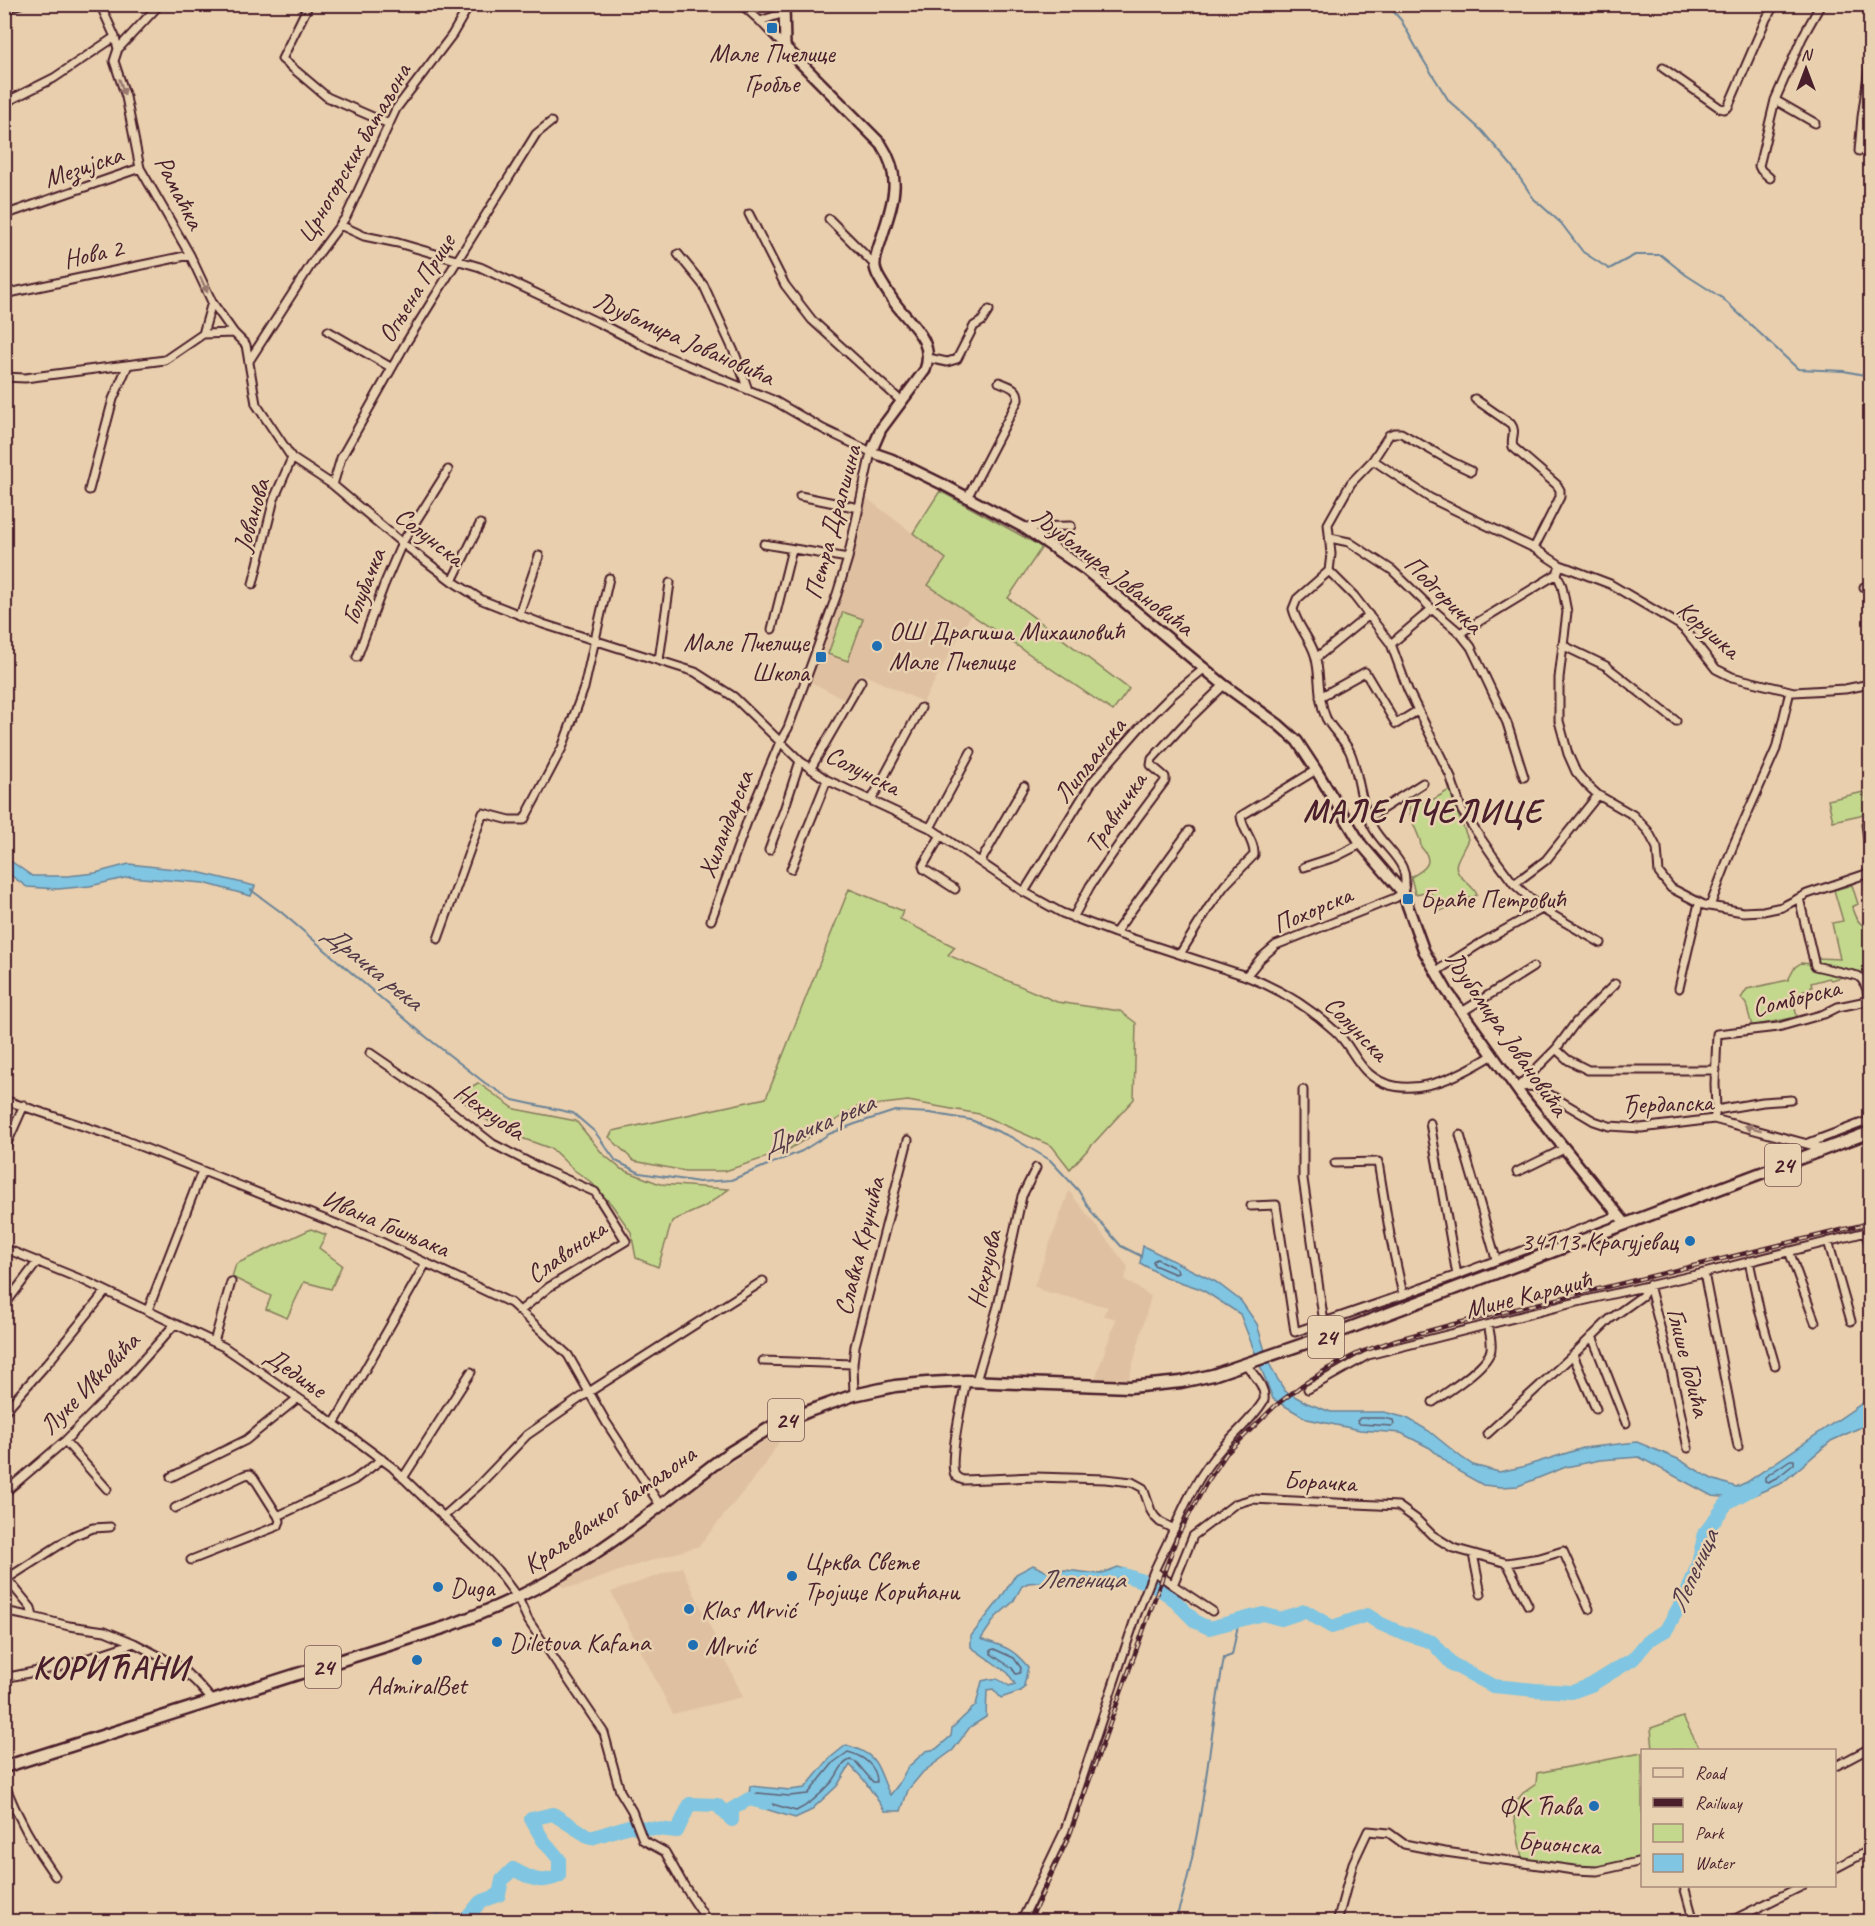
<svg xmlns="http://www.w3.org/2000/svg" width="1875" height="1926" font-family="Caveat,sans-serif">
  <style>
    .built { fill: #dfc1a1 }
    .green { fill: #c3d88d; stroke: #867c5c; stroke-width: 1.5 }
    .water { fill: #80c5e1; stroke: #6a8398; stroke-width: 1.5 }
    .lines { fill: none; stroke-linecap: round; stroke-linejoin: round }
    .shore { stroke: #606174; stroke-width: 1.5 }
    .stream { stroke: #6a8398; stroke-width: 2 }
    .river { stroke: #80c5e1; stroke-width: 14 }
    .street-casing { stroke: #4a1f2b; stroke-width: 11 }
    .secondary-casing { stroke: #4a1f2b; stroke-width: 14 }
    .primary-casing { stroke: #4a1f2b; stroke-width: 15 }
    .street { stroke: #e8d2b1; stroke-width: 7 }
    .secondary { stroke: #e8d2b1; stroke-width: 9 }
    .primary { stroke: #e8d2b1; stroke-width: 10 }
    .rail-casing { stroke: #4a1f2b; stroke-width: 4.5 }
    .rail { stroke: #e8d2b1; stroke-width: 2; stroke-dasharray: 7; stroke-linecap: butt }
    .oneway { fill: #99786e }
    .poi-dot { fill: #1f6fb2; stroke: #e8d2b1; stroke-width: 2 }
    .labels { text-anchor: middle; stroke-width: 5; stroke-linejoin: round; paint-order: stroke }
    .shield { fill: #e8d2b1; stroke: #795553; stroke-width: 1.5 }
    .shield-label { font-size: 24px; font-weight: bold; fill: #4a1f2b }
    .poi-label { font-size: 26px; fill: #4a1f2b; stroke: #e8d2b1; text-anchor: start }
    .street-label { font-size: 26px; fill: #4a1f2b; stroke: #e8d2b1 }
    .water-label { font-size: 27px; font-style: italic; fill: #523846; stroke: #e8d2b1 }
    .district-label { font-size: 32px; font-weight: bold; letter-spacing: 1.5px; fill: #4a1f2b; stroke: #e8d2b1 }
  </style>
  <rect width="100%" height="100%" fill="#e9cfad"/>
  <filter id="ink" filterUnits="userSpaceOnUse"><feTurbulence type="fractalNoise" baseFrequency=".0167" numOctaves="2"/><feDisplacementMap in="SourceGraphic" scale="12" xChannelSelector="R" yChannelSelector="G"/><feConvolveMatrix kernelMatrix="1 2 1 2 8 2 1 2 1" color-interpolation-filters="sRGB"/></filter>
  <g filter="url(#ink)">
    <path class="built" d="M865,497L947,559L928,585L971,615L923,702L860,673L844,699L807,680L831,631L859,536Z
      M1069,1191L1128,1267L1125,1280L1151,1296L1129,1379H1095L1116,1319L1103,1315L1108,1307L1043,1291L1034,1286Z
      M785,1432L765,1465L699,1546L627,1568L579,1586L563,1587L559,1582L607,1552L709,1477L772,1436Z
      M682,1567L743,1697L673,1714L611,1592Z"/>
    <path class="green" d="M940,491L1042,547L1008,598L1129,689L1113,711L928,585L946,559L913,533Z
      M843,612L863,619L848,661L828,654Z
      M1451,789L1453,802L1468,839C1465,847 1460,854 1457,862C1452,876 1473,883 1477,895L1440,911L1430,891L1415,894L1411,877C1426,869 1435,862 1421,847L1420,840L1411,818L1408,801L1417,795L1422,802L1434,799Z
      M1864,792L1869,813L1833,821L1828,800Z
      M1852,885L1858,904L1852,907C1854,918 1860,925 1870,930V989L1866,976L1863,974L1820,965L1817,958L1840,959L1832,923L1843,921L1834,890Z
      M849,889L903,911L900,919L955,947L948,955L1057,1002L1120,1011L1136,1023L1134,1099L1070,1169L1052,1146L979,1114L908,1101L857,1107L788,1150L725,1171H685L634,1161L609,1137L613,1131L766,1098Z
      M1801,963L1811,964L1817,970L1847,976L1831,980L1829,978L1811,983L1812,987L1794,996L1793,1000L1797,1017L1752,1026L1746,1004L1741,998L1747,989L1788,980L1795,967Z
      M478,1083L515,1109L576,1121L602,1153L621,1169L660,1184L729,1189L704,1207L672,1221L658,1267L636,1258L631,1232L612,1205L591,1182L574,1170L552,1149L519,1137L487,1120L461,1100V1093Z
      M311,1229L326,1235L319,1248L342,1265L331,1289L304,1282L287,1318L266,1309L271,1296L232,1277L236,1264Z
      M1683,1717L1700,1750H1653L1651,1728Z
      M1642,1753V1856L1594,1869L1522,1859L1512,1806L1523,1793L1536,1784L1537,1773Z"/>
    <path class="water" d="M5,857L32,876H68L95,873L129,864L193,871L255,886L251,896L204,883L129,877L90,886L58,889L27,887L5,871Z
      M1143,1246L1216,1282L1241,1301L1257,1324L1268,1361L1275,1375L1285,1391L1307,1403L1331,1412H1384L1407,1418L1429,1431L1461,1457L1473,1465L1499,1472L1522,1467L1583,1448L1637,1442L1678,1459L1712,1479L1736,1487L1747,1482L1870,1398V1423L1831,1441L1782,1483L1742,1500L1738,1493L1732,1498L1712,1496L1639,1457L1600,1460L1566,1467L1518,1486L1501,1487L1483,1485L1456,1470L1430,1448L1401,1433L1360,1430L1307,1419L1273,1399L1240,1314L1201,1289L1165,1277L1140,1263Z
      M1033,1565L1050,1573L1065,1570L1100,1574L1118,1567L1143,1575L1139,1584L1121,1577L1104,1583L1066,1580L1028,1583L1022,1586L1013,1602L996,1617L981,1639C1003,1646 1013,1648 1028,1667L1024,1686H1025L1021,1691L1001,1698L993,1689L987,1690L986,1717L970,1727L953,1750L923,1772L908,1790L901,1811H885L864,1780L850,1765L837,1786L810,1811L795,1818L748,1804L750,1786L790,1790L805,1788L830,1758L846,1745C881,1755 876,1767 890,1795L898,1785L908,1767L926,1751L936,1749L951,1736L952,1728L976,1705L982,1681C997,1677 997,1678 1009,1686L1015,1684L1008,1673L971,1647V1636L1001,1598L1016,1574Z"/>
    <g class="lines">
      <path class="shore" d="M1157,1259L1177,1269L1178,1273L1175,1274L1154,1265L1153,1261Z
        M1360,1418H1383L1393,1420L1394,1424L1392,1426L1360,1424L1357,1421Z
        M1790,1460H1794V1464L1778,1477L1768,1482L1765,1481V1477Z
        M994,1649L1014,1658L1021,1668L1020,1673L1016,1674L1012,1668L991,1654V1650Z
        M848,1752C863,1756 877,1766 877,1782H873L856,1762L850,1760C840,1764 838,1776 831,1783C821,1794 809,1805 796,1811L755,1799V1794L758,1793L789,1796L808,1794L834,1762Z"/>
      <path class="stream" d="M1387,4L1401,20L1422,58L1449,101L1482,131L1511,165L1534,199L1561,223L1583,252L1609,269L1635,255H1661L1686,275L1722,298L1798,369L1844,371L1869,376L1870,378
        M251,890L281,912L425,1036L485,1083L513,1100L573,1113L595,1132L616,1161L640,1173L699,1182L731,1180L802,1151L829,1134L855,1124L895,1111L930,1113L971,1120L1011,1137L1050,1160L1078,1190L1093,1214L1121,1246L1141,1256
        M1175,1922C1203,1837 1208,1746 1224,1658L1232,1655L1239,1620"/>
      <path class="river" d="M1124,1575L1152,1584L1171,1597L1196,1622L1209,1628L1263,1614L1281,1619L1305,1611L1332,1627L1367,1615L1381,1624L1397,1631L1432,1642L1452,1664L1493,1686L1535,1690L1572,1692L1591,1685L1633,1659L1649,1640L1666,1630L1687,1593L1697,1567L1705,1533L1727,1503L1754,1488
        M434,1922L437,1920L441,1922
        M464,1922L480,1902L499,1895L502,1880L513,1869C531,1878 540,1885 559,1876V1859L543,1840L531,1819L553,1814L591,1838L629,1826L677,1831L690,1804L717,1805L732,1820V1809L749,1799L765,1803"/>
      <defs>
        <path id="street" d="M100,4L115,37
          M160,4L118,49L114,61L126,97L140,168L190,255L212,302L234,333L246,345L256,404L292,458L333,485L402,543L452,581L482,600L543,624L695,672L734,697L800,761L827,780L930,828L1024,892L1062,913L1115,933L1246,976C1280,989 1308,1006 1335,1031C1348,1042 1354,1059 1366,1071C1402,1106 1458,1077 1493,1055
          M309,4L282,59L327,97L389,124
          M741,4L760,21L785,47
          M976,5V4
          M4,9L20,4
          M760,21L784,13
          M1663,68L1720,108L1724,109L1728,107L1766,19L1775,4
          M1775,100L1815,123
          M4,103L54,78L115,37L118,49
          M1859,151L1862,117L1870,61
          M1770,178L1761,170L1759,166L1775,100L1802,38L1821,4
          M749,214L785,285L812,320L901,401
          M4,215L140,168
          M829,219L875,265
          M340,225L364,236L398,243L480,267L599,323L658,353L773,400L823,429L871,452L848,558L837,594L788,728L780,742L751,811L711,920
          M678,254L704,286L736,356L748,390
          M4,294L190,255
          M328,331L392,368
          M203,334L212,302
          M928,358L947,362L957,359L974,326L982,321L989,310
          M249,361L314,260L346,217L396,109L452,35L470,4
          M4,377L25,378L165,360L203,334L234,333
          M1475,399L1511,424C1517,432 1510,438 1513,447L1557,485L1560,490V497L1534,548
          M1373,460L1430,498L1534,548L1560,565L1610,584L1678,624L1687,632L1716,669L1732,677L1794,692L1845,689L1870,684
          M333,485L341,458L406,343L536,134L551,122
          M89,490L113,399L128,365
          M800,496L859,508
          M967,498L1018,400C1019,388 1009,386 999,382
          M1023,527L1071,526
          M1330,538L1349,542L1392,570L1432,609L1460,633L1471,647L1507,723L1524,777
          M764,544L848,558
          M1560,565L1557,574L1562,586L1567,612L1559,678V721L1568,754L1576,772L1586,784L1598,795L1633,815L1648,831L1657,848L1659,873L1671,888L1704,905L1743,912L1763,911L1782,907L1807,894L1866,874L1870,871
          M1329,571L1354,596L1391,644L1408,690L1450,775L1462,811L1493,856L1514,884L1542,909L1601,943
          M452,581L480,524
          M253,584L274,499L292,458
          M1864,587L1870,589
          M519,614L539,556
          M772,629L792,549
          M1460,633L1557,574
          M1391,644L1432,609
          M1562,645L1606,666L1676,721
          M357,657L384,585L402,543L448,470
          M1316,658L1369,615
          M659,660L670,583
          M1320,697L1365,672L1396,724L1417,711
          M811,768L861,681
          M872,799L921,708
          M1368,818L1423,783
          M1870,819L1866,824L1870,853
          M930,828L971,752
          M941,835L923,866L924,869L955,889
          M769,850L784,810L800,761
          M981,861L1024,786
          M1304,867L1335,857L1361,844
          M791,869L827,780
          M1514,884L1546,860L1598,795
          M1024,892L1092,782L1142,725L1172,695L1205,668
          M1710,906L1733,846L1776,749L1790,691
          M1073,918L1090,886L1136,820L1165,781V777L1151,765L1152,759L1186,722L1224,685
          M1115,933L1189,831
          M438,939L483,813L510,820H524L562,748L584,688L609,578
          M1180,954L1209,907L1225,885L1254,855C1255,841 1242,830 1241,816L1316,770
          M1435,972L1481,943L1542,909
          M1246,976L1261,958L1276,945L1395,898L1403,893C1413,862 1385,851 1372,826C1359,802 1360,775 1350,752C1344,739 1332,730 1326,718C1317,698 1321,675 1315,655C1310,638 1297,626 1293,609L1297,599L1329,571L1331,554L1328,524L1351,483L1373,460L1389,435L1394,433H1401L1452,462L1471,471
          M1679,988L1699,903
          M1462,1012L1533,967
          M1556,1049L1568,1060L1588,1070H1716
          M370,1053L427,1092L493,1144L542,1169L595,1192L626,1241L549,1287L520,1311
          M1517,1088L1528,1086L1537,1087L1594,1121L1609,1126L1641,1128L1714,1119L1826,1149
          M1517,1088L1556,1049L1576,1022L1615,984
          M1303,1090V1179L1324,1323
          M4,1100L122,1139L377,1240L511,1303L568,1355L606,1422L660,1505
          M1716,1110L1763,1102L1791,1100
          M1714,1119L1716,1110L1715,1084L1717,1034L1778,1027L1824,1014L1838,1007L1862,1002L1867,999C1869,991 1864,980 1858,976L1815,966L1799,898
          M1430,1123L1457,1275
          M1460,1135L1496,1259
          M1809,1143L1870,1120
          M4,1150L24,1105
          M1335,1163L1378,1162L1390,1235L1403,1295
          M1517,1172L1564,1149
          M1251,1206L1276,1205L1295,1332L1403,1295L1619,1215
          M1866,1233L1870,1248
          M1828,1241L1851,1321
          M4,1248L85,1281L224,1347L314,1409L392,1467L481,1553L497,1570L518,1598L528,1620L604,1733L620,1791L632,1811L643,1840L665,1852L683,1884L708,1922
          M1789,1251L1815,1322
          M1749,1261L1760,1313L1775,1365
          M1704,1273L1738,1447
          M1649,1285L1671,1369L1688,1448
          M4,1306L38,1261
          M148,1310L202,1171
          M1592,1336L1626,1423
          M214,1342L231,1282
          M1573,1355L1596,1409
          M763,1361L853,1364
          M966,1381C963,1397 948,1462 955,1475C957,1478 960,1479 963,1480L1035,1477L1105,1479L1132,1482L1143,1488L1151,1511L1155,1517L1160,1522L1174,1529L1154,1571L1173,1585L1193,1536L1235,1504L1252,1499L1398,1506L1416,1519L1432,1535L1453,1548L1507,1563L1540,1558L1563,1551L1589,1609
          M976,1381L998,1306L1022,1196L1036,1168
          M1308,1389L1368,1355L1569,1304L1704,1273L1870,1231
          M854,1395L853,1364L855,1346L908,1140
          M1433,1402C1447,1392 1489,1366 1491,1349C1492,1341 1490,1333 1488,1325
          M4,1412L51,1359L106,1291
          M334,1424L426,1263
          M1487,1434L1573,1355L1610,1319L1642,1296L1649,1285
          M65,1441L107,1489
          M171,1477L246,1440L298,1398
          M403,1478L471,1372
          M4,1493L65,1441L127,1378L175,1324
          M175,1508L245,1475L250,1474L254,1478L278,1516L354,1480L382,1459
          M443,1517L478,1486L527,1435L589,1392L763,1281
          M1174,1529C1187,1499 1200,1473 1221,1449C1235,1433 1254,1418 1264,1400C1266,1386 1253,1375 1246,1364
          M1473,1554L1481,1594
          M191,1560L278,1526L280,1521L278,1516
          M1507,1563L1528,1605
          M4,1575L31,1608L33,1617L69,1626L105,1631L134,1643L180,1667L197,1683L213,1701
          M8,1578L75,1535L93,1528L110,1527
          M1173,1585L1212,1611
          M4,1611L33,1617
          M4,1678L68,1665L134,1643
          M1834,1767L1870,1748
          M4,1783C17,1816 34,1847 55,1876
          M1834,1869L1870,1850
          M1684,1886L1694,1922
          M1021,1922L1065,1830L1136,1616L1154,1571
          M1337,1922L1353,1863L1368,1831L1389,1833L1404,1844L1445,1852L1574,1870L1597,1871L1642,1861
          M1729,1922L1802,1886"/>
        <path id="secondary" d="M784,4L785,47L881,144C904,179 892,204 881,240C878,249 874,258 875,267C876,275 881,281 885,288C889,294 893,301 898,307C913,326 935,343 925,370L881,429L871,452L891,459L942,484L1023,527L1086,570L1224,685L1279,725L1297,741L1316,770L1361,844L1403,893L1424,951L1447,991L1521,1095L1626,1224"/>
        <path id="primary" d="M4,1767L446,1627C492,1610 537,1590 578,1564C631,1531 679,1490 729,1453L773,1426L809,1411L854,1395L895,1386L927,1383L966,1381L1130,1387L1181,1382L1213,1375L1347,1329L1870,1132"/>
      </defs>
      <use href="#street" class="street-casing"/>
      <use href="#secondary" class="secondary-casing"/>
      <use href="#primary" class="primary-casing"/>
      <use href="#street" class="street"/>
      <use href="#secondary" class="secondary"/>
      <use href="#primary" class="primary"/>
      <defs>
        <path id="rail" d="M1029,1922L1070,1834L1177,1537L1206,1484L1226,1454L1275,1406L1301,1386L1329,1368L1361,1352L1395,1340L1450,1325L1870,1223"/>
      </defs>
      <use href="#rail" class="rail-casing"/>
      <use href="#rail" class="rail"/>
    </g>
    <defs><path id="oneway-solid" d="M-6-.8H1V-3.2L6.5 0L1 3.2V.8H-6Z" transform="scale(1.5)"/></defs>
    <g class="oneway">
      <use href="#oneway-solid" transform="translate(122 87) rotate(72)"/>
      <use href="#oneway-solid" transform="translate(204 285) rotate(65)"/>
      <use href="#oneway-solid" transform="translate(1753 1128) rotate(-165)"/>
    </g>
  </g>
  <g class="poi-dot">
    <rect x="766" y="22" width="12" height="12" rx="3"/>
    <circle cx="877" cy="646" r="6"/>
    <rect x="815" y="651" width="12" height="12" rx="3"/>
    <rect x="1402" y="893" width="12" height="12" rx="3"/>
    <circle cx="1690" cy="1241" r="6"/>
    <circle cx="792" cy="1576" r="6"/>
    <circle cx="438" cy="1587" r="6"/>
    <circle cx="689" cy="1609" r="6"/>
    <circle cx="497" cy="1642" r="6"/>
    <circle cx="693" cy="1645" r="6"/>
    <circle cx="417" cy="1660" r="6"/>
    <circle cx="1594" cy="1806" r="6"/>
  </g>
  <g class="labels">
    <g class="shield">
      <rect x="1765" y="1144" width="36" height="42" rx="4.5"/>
      <rect x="1308" y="1316" width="36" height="42" rx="4.5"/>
      <rect x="768" y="1399" width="36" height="42" rx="4.5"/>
      <rect x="305" y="1646" width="36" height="42" rx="4.5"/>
    </g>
    <g class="shield-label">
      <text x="1783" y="1173">24</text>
      <text x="1326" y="1345">24</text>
      <text x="786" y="1428">24</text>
      <text x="323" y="1675">24</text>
    </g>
    <g class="poi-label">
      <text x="772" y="62" text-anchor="middle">Мале Пчелице<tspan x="772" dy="30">Гробље</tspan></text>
      <text x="889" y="640">ОШ Драгиша Михаиловић<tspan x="889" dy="30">Мале Пчелице</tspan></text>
      <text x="809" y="651" text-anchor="end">Мале Пчелице<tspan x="809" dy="30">Школа</tspan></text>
      <text x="1420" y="908">Браће Петровић</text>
      <text x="1678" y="1250" text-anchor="end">34113 Крагујевац</text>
      <text x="804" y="1570">Црква Свете<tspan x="804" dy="30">Тројице Корићани</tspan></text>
      <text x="450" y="1596">Duga</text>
      <text x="701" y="1618">Klas Mrvić</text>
      <text x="509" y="1651">Diletova Kafana</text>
      <text x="705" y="1654">Mrvić</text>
      <text x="417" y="1694" text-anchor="middle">AdmiralBet</text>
      <text x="1582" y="1815" text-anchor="end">ФК Ћава</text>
    </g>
    <g class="street-label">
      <text transform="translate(353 153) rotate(-60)" y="9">Црногорских батаљона</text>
      <text transform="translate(83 166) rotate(-19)" y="9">Мезијска</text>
      <text transform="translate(180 192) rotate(63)" y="9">Рамаћка</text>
      <text transform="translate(93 253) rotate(-12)" y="9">Нова 2</text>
      <text transform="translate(416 288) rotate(-58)" y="9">Огњена Прице</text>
      <text transform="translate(684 338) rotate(24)" y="9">Љубомира Јовановића</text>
      <text transform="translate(251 515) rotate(-74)" y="9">Јованова</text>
      <text transform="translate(832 522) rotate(-75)" y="9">Петра Драпшина</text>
      <text transform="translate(430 536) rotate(38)" y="9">Солунска</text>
      <text transform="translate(1113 571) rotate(37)" y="9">Љубомира Јовановића</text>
      <text transform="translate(363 586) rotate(-68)" y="9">Голубачка</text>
      <text transform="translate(1444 594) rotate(45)" y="9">Подгоричка</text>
      <text transform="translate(1709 629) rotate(41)" y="9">Корушка</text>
      <text transform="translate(1089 760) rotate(-52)" y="9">Липљанска</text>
      <text transform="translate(863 770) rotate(27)" y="9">Солунска</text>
      <text transform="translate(1115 812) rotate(-56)" y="9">Травничка</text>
      <text transform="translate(725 824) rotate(-69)" y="9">Хиландарска</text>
      <text transform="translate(1312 909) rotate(-23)" y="9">Похорска</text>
      <text transform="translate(1796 997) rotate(-14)" y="9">Сомборска</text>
      <text transform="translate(1357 1028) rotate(46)" y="9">Солунска</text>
      <text transform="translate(1507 1033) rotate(55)" y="9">Љубомира Јовановића</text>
      <text transform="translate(1667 1103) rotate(-2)" y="9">Ђердапска</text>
      <text transform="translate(490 1111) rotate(35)" y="9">Нехруова</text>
      <text transform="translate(386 1223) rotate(23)" y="9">Ивана Гошњака</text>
      <text transform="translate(859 1246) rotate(-76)" y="9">Славка Крунића</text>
      <text transform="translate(566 1251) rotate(-35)" y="9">Славонска</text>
      <text transform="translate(984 1269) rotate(-77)" y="9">Нехруова</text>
      <text transform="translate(1528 1294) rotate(-14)" y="9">Мине Караџић</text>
      <text transform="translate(1689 1362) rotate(76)" y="9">Глише Годића</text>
      <text transform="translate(296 1372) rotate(35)" y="9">Дедиње</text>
      <text transform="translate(89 1383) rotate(-46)" y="9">Луке Ивковића</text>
      <text transform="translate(1320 1481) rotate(3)" y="9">Борачка</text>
      <text transform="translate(609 1509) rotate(-35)" y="9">Краљевачког батаљона</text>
      <text transform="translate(1559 1843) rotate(4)" y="9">Брионска</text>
    </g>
    <g class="water-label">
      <text transform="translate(373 967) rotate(39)" y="9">Драчка река</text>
      <text transform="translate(818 1124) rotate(-23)" y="9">Драчка река</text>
      <text transform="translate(1693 1571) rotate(-66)" y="9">Лепеница</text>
      <text x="1081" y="1588">Лепеница</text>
    </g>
    <g class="district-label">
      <text x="1423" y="822">МАЛЕ ПЧЕЛИЦЕ</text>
      <text x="111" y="1678">КОРИЋАНИ</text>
    </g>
  </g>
  <rect width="1875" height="1926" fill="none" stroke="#e8d2b1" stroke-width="24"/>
  <rect x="12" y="12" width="1851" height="1902" fill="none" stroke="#4a1f2b" stroke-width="2" filter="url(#ink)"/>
  <rect x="1641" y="1749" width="195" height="138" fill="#e8d2b1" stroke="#a98a7b" stroke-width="1.5"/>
  <rect x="1653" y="1768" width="30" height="9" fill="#e8d2b1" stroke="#a98a7b" stroke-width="1.5"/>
  <text x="1695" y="1779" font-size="18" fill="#4a1f2b">Road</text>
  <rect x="1653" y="1798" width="30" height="9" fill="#4a1f2b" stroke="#a98a7b" stroke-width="1.5"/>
  <text x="1695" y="1809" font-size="18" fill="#4a1f2b">Railway</text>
  <rect x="1653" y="1824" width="30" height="18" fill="#c3d88d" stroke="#a98a7b" stroke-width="1.5"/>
  <text x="1695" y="1839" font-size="18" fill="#4a1f2b">Park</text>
  <rect x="1653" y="1854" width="30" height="18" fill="#80c5e1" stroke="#a98a7b" stroke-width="1.5"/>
  <text x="1695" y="1869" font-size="18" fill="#4a1f2b">Water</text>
  <g transform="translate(1806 69)" stroke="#e8d2b1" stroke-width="4.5" paint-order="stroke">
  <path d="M0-4.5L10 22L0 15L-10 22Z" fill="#4a1f2b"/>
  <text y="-9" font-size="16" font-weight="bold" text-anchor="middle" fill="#4a1f2b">N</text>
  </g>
</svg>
